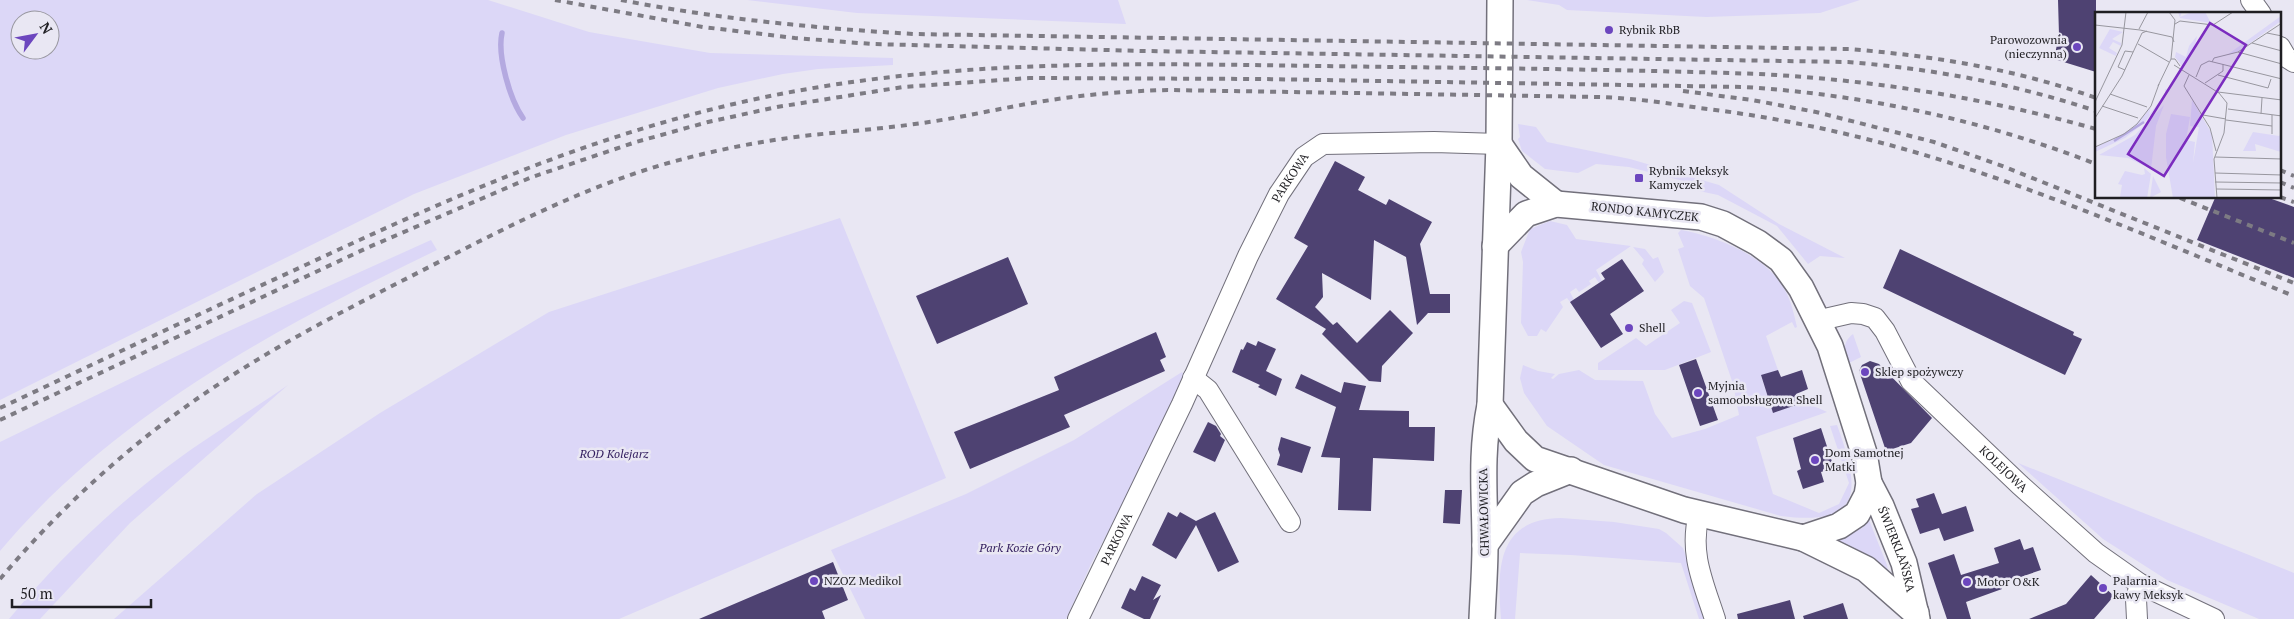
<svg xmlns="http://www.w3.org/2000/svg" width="2294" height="619" font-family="'PT Serif',serif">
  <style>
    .green { fill: #dcd7f7; fill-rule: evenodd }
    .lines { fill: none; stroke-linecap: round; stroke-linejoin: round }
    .stream { stroke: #b4a9e0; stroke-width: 5.5 }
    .building { fill: #4e4272 }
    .minor-casing { stroke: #72707b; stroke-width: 22 }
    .major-casing { stroke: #72707b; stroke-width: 28 }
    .minor { stroke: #fff; stroke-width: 20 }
    .major { stroke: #fff; stroke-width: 25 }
    .rail { stroke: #7d7b83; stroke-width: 4; stroke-dasharray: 6 6; stroke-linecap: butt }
    .poi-dot { fill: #6c46be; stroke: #e9e7f3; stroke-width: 2 }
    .labels { text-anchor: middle; stroke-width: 5; stroke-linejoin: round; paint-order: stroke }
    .poi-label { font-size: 12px; fill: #1f1e22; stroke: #e9e7f3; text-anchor: start }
    .street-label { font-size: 12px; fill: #1f1e22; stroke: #e9e7f3 }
    .park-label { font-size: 12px; font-style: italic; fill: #311c5d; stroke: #e9e7f3 }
    .inset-river { fill: none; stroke: #b4a9e0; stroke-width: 2.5 }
    .inset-road { fill: none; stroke: #98979f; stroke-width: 1 }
    .view { fill: #7b2cbf; fill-opacity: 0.15; stroke: #7b2cbf; stroke-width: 2.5 }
    .inset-edge { fill: none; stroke: #1f1e22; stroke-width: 2.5 }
  </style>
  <rect width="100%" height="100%" fill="#e9e7f3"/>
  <path class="green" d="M0,0H488L589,32L710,53L893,58V65L818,69L783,74L718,88L566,135L414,194L0,400ZM20,20H50V50H20Z
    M747,0H1118L1126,24L857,13Z
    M1527,0H1860L1820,13L1706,17L1567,10L1559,5Z
    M1518,124L1536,127L1547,142L1630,159L1719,185L1779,224L1845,258L1820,256L1808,264L1777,226L1718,195L1699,191L1691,183L1629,167L1596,164L1578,173L1545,169L1522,151L1518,139L1520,137Z
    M840,218L946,478L619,619H114L257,494L380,413L549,312Z
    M1550,221L1567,225L1576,239L1631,246L1596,270L1602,281L1599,283L1595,277L1589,281L1591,284L1579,292L1576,288L1570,292L1574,300L1570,302L1567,298L1560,302L1563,307L1546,332L1541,329L1537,336H1528L1521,323L1523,262L1521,252L1530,229Z
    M1681,230C1716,236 1767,256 1785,290C1791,301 1794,314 1797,327L1795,328L1792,322L1766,336L1778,370L1761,376L1773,412C1797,406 1803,400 1827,412L1756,437L1773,494L1819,513L1839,504L1849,483L1830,426L1837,425C1860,488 1865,527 1781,516L1604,465L1547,426L1524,393L1520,378L1523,365L1538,371L1555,374L1551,378L1553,379L1559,374L1579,370L1595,380L1643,381L1655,414L1672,438L1705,429L1739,415L1733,384L1704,298L1690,286L1678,249L1684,247L1678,233Z
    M431,240L437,250C278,327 115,414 0,551V442L218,336Z
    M1633,247L1645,249L1653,259L1658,257L1664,272L1655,282L1642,264L1644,260Z
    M1684,301L1692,303L1711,352L1665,370H1598V363L1636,338L1646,346L1680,323L1671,310Z
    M1853,334L1861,357L1847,364C1844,353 1842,342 1853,334Z
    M1182,372L1187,382L1091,564L1066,619H865L831,550L966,494L1074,440Z
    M288,385L130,523L40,619H9C51,568 101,519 153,478C195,444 243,416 288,385Z
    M2018,463L2294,573V619H2259L2167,580L2103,539Z
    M1561,518L1614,522L1659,529L1666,533L1683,548L1709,619H1699L1681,563L1571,555L1520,553L1515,619H1501C1497,568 1497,519 1561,518Z
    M1869,520L1887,565L1888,571L1868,557L1835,541L1862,528Z"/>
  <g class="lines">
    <path class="stream" d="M502,33C497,55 510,100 523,118"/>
  </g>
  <path class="building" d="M2058,0H2096V72L2054,59L2059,35Z
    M1335,161L1365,177L1358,190L1386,205L1389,199L1432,222L1420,244L1430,294H1450V313H1428L1417,325L1406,257L1374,240L1371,300L1322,273L1323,297L1315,307L1333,325L1337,322L1357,343L1390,310L1413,333L1382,366L1381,382L1369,381L1322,334L1326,329L1276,299L1308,246L1294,238Z
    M2215,198H2269L2294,207V278L2197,240Z
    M1900,249L2074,332L2073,335L2082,339L2065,375L1883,288Z
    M1008,257L1028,304L937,344L916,296Z
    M1622,259L1644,291L1610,314L1623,334L1601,348L1570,302L1605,279L1601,273Z
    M1156,332L1166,357L1160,360L1165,371L1064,415L1070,427L970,469L954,432L1059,390L1054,377Z
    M1258,341L1276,349L1266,371L1282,379L1276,396L1258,387L1260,385L1232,372L1241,349L1243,350L1247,342L1256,346Z
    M1696,359L1718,420L1700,426L1679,365Z
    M1870,361L1879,364L1932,418L1911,443L1886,451L1859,371L1862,365Z
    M1778,370L1781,377L1802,370L1808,389L1796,394L1799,404L1773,413L1761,375Z
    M1301,374L1341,393L1344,382L1366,386L1359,410L1409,411V427H1435L1434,461L1373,458L1371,511L1338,510L1340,458L1321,457L1336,407L1295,388Z
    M1208,422L1216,426L1221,434L1220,436L1225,440L1215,462L1193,452Z
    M1821,428L1834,468L1821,472L1824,482L1803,489L1797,471L1801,469L1793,438Z
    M1281,437L1311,447L1302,473L1277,465L1280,455L1278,449Z
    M1445,490H1462L1460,524L1443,523Z
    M1934,493L1942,514L1966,506L1974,531L1944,541L1939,528L1920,534L1911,509L1919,507L1916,499Z
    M1168,512L1177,517L1180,512L1196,521L1215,512L1239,562L1218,572L1196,525L1176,559L1152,545Z
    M2020,539L2024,550L2033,547L2041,570L2000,584L2002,589L1966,602L1971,619H1947L1928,563L1954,554L1961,575L1999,563L1994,548Z
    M833,562L848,600L822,611L825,619H699Z
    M2091,575L2114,596L2094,619H2029L2066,604Z
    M1142,576L1161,585L1153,600L1161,595L1150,619H1144L1121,608L1130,588L1135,591Z
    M1790,600L1795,619H1738L1737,614Z
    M1843,603L1848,619H1804L1803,616Z"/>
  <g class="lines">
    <defs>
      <g id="minor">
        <path d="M2251,0L2261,14"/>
        <path d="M2280,47L2286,57L2294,62"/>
        <path id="s1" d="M1816,321L1851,313L1863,314L1875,318L1885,331L1911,381L2020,485L2096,553L2140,584L2214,619"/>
        <path d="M1193,378L1208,390L1290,522"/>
        <path d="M1699,514C1689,553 1703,582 1715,619"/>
        <path id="s2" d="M1078,619L1182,404L1248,256L1279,194L1304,157L1323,144L1434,142L1499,144"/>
        <path d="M2137,619L2136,599L2140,584"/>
      </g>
      <g id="major">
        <path d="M1499,144L1521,176L1556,204"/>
        <path d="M1490,405L1516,441L1535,459L1684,510L1803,538L1839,526L1857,514L1867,495L1869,483L1864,453L1830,346L1801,288L1781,260L1758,243L1723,224L1701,217L1556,204L1526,214L1495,246"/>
        <path id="s3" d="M1869,483L1881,506L1904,563L1917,619"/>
        <path d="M1803,538L1866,569L1916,613"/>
        <path d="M1485,545L1522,493L1536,484L1571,470"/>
        <path d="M1482,619C1483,595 1485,570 1485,546C1485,496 1480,455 1490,405L1499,144L1500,0"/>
      </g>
    </defs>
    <use href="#minor" class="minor-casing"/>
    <use href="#major" class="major-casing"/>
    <use href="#minor" class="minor"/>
    <use href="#major" class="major"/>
    <path class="rail" d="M555,0L703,27L795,38L872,44L1144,51L1848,62C1934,69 2015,84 2096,111
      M621,0C718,19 815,28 913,34L1849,49C1934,56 2016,69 2096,98
      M1683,91L1752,100L1816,112L1934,142L2005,167L2294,283
      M2280,170L2294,176
      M2280,182L2294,188
      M2280,197L2294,202
      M2180,198L2294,243
      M0,408C100,361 199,314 299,268C434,205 563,147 709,110C913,58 1111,63 1319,66C1466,68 1613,69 1759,74C1874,80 1986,98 2096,129
      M0,420L369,247L532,177L636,142L708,122L777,107L903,87L1029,78L1260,79L1745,87C1866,95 1983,120 2096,164
      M0,579C65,502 140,435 225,380C291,337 361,302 431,266C513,224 594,182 683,159C725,148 768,140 812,135C851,131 890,128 929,122C970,116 1010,106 1051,100C1090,94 1129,91 1168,90L1599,97C1633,98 1666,103 1700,108C1783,118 1865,136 1944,161C2063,198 2178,249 2294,296"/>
  </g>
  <g class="poi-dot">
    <circle cx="1609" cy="30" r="5"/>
    <circle cx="2077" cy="47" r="5"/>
    <rect x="1634" y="173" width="10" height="10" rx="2.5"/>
    <circle cx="1629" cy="328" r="5"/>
    <circle cx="1865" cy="372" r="5"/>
    <circle cx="1698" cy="393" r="5"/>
    <circle cx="1815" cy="460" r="5"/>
    <circle cx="814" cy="581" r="5"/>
    <circle cx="1967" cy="582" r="5"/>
    <circle cx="2103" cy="588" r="5"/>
  </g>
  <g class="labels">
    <g class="poi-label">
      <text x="1619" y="34">Rybnik RbB</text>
      <text x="2067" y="44" text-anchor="end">Parowozownia<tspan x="2067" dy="14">(nieczynna)</tspan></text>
      <text x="1649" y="175">Rybnik Meksyk<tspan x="1649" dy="14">Kamyczek</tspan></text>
      <text x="1639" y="332">Shell</text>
      <text x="1875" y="376">Sklep spożywczy</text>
      <text x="1708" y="390">Myjnia<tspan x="1708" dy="14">samoobsługowa Shell</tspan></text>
      <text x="1825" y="457">Dom Samotnej<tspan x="1825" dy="14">Matki</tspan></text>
      <text x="824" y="585">NZOZ Medikol</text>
      <text x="2113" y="585">Palarnia<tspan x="2113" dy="14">kawy Meksyk</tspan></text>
      <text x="1977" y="586">Motor O&amp;K</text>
    </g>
    <g class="street-label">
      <text dy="4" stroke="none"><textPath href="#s2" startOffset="490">PARKOWA</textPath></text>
      <text transform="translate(1645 212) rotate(6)" y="4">RONDO KAMYCZEK</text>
      <text dy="4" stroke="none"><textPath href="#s1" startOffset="261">KOLEJOWA</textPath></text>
      <text transform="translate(1484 512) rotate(-91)" y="4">CHWAŁOWICKA</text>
      <text dy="4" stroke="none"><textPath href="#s2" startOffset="89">PARKOWA</textPath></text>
      <text dy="4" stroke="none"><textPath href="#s3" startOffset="72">ŚWIERKLAŃSKA</textPath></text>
    </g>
    <g class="park-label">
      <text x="614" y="458">ROD Kolejarz</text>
      <text x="1020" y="552">Park Kozie Góry</text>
    </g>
  </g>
  <g transform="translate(2095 12)">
    <rect width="186" height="186" fill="#e9e7f3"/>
    <path d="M83,0H87L85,5L97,0H110L116,11L85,6ZM186,4V9L144,39L132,43ZM15,17L28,20L17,27L26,31V34L18,30L14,36L22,41L21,44L4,36ZM102,24L99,38L88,55L80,45L81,40L91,45L94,34ZM70,77L75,78L49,111L30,126L0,140V135L35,119L56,95L54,103L70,82ZM97,88L117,122L120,186H78L71,145V122L76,102L95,105L91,128L100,130L98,151L104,115L95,114ZM69,93L61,114L56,157L33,146L4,143L40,123ZM158,120L184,124L186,122V140L160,132L161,139H148ZM49,156L56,162L52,186L25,185L27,173L23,172L30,159L47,163L50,162ZM58,164L66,180L55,186L57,171Z" fill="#dcd7f7"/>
    <path class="inset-river" d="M19,129L49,110"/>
    <path class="inset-road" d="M74,0L80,8L76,47M80,12L85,9L118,13L138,0M0,13L45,18L77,25L79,30M44,17L53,0M172,21L187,24M157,31L187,39M43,32L74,50M143,40L187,52M117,50L119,46L143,40L187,11M79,53L124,81L132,91L129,121L119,147L122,186M30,58L23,55L30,39L38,40M94,63L89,74L115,116L121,139M123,63L173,76L176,67M101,65L106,53L114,49L187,67M110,71L128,59V52M63,74L76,47H80L85,54M123,80L187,88M15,82L52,95M0,90L27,33L31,0M7,94L43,106M133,97L187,104M166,102L167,86M108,103L131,107M0,106L27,64L47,21L52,19M131,108L177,114M177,122V103M0,135L29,122L42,112L56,94L64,72M120,145L187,147M120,161L187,163M120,170L187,171M121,177L187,178"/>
    <path class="view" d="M115,11L151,33L69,164L33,142Z"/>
    <rect width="186" height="186" class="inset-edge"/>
  </g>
  <g transform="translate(35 35) rotate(58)"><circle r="24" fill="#e9e7f3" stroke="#98979f"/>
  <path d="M0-4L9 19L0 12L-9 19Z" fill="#6c46be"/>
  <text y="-8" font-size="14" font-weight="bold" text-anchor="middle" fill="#1f1e22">N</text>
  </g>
  <path d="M12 599v8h139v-8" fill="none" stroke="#1f1e22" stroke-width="2.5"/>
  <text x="20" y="599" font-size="15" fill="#1f1e22" stroke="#e9e7f3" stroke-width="4" paint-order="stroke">50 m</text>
</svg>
